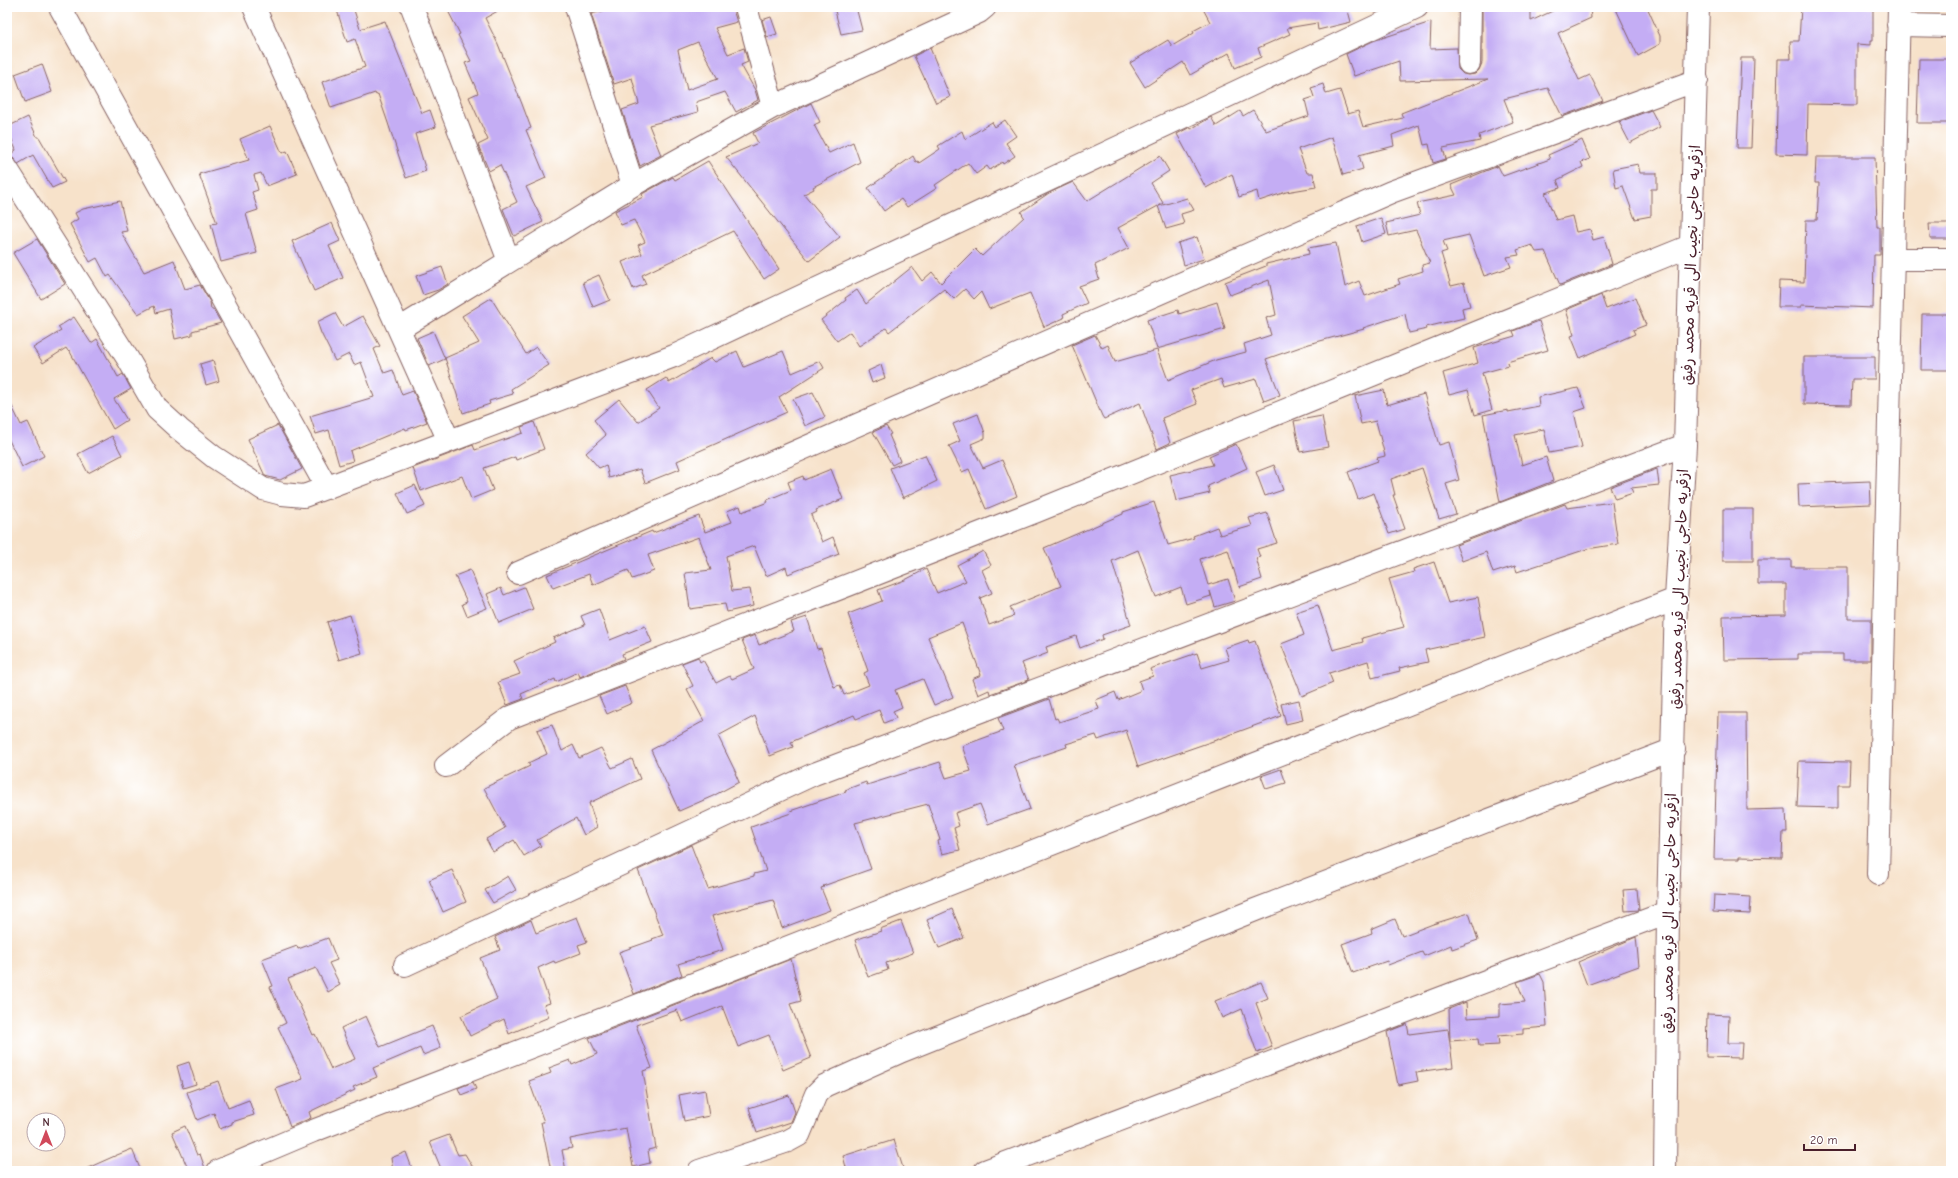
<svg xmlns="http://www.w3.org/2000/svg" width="1958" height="1178" font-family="'Comic Neue','Playpen Sans Arabic',sans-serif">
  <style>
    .building { fill: #c4adf4; fill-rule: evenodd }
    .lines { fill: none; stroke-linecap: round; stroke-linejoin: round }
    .minor-casing { stroke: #876363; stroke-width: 24 }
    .minor { stroke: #fff; stroke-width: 22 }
    .labels { text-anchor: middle; stroke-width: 3; stroke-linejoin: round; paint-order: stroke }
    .street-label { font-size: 15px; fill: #4a1f2b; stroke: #fff }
  </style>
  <rect width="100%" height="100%" fill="#fff"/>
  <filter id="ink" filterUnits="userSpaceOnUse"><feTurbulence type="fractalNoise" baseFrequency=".025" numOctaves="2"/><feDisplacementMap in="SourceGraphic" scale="8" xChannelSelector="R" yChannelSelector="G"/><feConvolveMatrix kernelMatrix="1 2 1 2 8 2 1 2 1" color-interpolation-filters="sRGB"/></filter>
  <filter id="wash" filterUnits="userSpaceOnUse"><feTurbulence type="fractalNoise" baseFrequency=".012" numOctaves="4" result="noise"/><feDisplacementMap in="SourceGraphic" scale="16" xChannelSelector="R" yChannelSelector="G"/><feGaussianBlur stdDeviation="0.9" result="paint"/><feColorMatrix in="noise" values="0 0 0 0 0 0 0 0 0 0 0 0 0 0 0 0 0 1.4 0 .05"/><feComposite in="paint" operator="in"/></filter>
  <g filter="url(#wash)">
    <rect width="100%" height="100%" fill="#f7e2ca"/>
    <g id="blocks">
      <path class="building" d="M336,7H353L360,29L385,21L422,113L430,110L436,127L415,134L426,171L406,178L388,123L378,94L376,95L375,93L331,108L322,82L365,67L355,39L347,42Z
        M446,7H505L485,18L498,44L522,104L531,128L526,130L546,178L526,187L543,222L514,236L503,209L517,202L500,165L489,171L478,145L488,140L469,97L478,93L465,63L471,61L458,35L460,34Z
        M618,7H732L737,22L715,28L728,54L744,48L748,62L741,65L755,90L758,100L736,112L725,92L696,102L698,112L649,125L661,155L640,166L622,110L639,104L632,78L614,84L591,14ZM698,42L718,79L687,90L678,50Z
        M834,7H856L862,30L841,34Z
        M1202,7H1347L1351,22L1318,30L1317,23L1287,28L1290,34L1258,48L1261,57L1235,68L1229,53L1190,75L1183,62L1145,87L1130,63L1168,40L1172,46L1194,33L1193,31L1210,22Z
        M1482,7H1531V21L1561,7H1590L1591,18L1558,33L1579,80L1590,75L1603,101L1562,116L1548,88L1504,99L1513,122L1479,135L1480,141L1443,148L1446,159L1433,163L1429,144L1424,145L1419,125L1392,135L1394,146L1359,155L1363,169L1343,175L1332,137L1298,149L1307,173H1313L1316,187L1286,192L1259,201L1257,191L1239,197L1232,174L1206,188L1177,134L1190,127L1191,129L1211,117L1216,126L1240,111L1243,116L1253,110L1266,131L1309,116L1305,100L1314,97L1311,88L1323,84L1326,94L1340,90L1348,114L1358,111L1363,127L1403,118L1401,113L1488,79L1400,81L1399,61L1354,76L1346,54L1373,41L1431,22L1430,49L1457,48L1458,69L1463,74L1468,75L1475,74L1479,70L1482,63Z
        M1615,7H1647L1660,36V44L1638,56Z
        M1801,7H1873V40H1871V45L1857,44V105L1808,104L1807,155L1776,154L1778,59H1791L1790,41H1799Z
        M771,17L777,34L767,37L762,20Z
        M930,48L950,97L936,103L914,56Z
        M1741,58H1754L1751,148H1737Z
        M1919,59H1951V123H1917Z
        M42,64L52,92L25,102L15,74Z
        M811,103L820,122L814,125L829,153L853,142L860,162L813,187L814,189L804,194L840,237L809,261L726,157L758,143L753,133Z
        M1651,110L1660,127L1630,143L1619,122Z
        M28,117L37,137H39L65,182L52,188L33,155L18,164L13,158L7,157L16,150L7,127Z
        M1005,120L1016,136L1006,143L1015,156L1003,164L1002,162L990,170L987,166L976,174L968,163L935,185L937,188L907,207L901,199L884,211L868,188L913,156L916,162L918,161L919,163L940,149L938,146L962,131L965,139L992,122L995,127Z
        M270,126L282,153L287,151L297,174L267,186L261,173L254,175L258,190L252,192L258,210L246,214L257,253L221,262L211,224L217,223L199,174L249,160L240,139Z
        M1582,140L1590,159L1581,162L1583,167L1557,180L1560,188L1545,193L1556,220L1572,216L1576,232L1590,229L1593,240L1604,237L1612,264L1560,285L1545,251L1536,252L1532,245L1517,250L1519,255L1507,257L1511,267L1484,276L1469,235L1443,241L1447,251L1441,253L1451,286L1464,283L1470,306L1462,308L1464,318L1426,327L1427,329L1409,333L1405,314L1363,328L1364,329L1309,344L1266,359L1280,395L1264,401L1256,379L1224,388L1221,379L1191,390L1197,404L1162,418L1170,443L1157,449L1140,403L1104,419L1102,416L1072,345L1095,335L1102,348L1108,345L1115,362L1157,350L1168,380L1216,360L1246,352L1244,344L1271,335L1266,318L1276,315L1269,280L1230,295L1225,282L1266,266V264L1309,254L1308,248L1336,243L1345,287L1359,281L1365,296L1400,284L1398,279L1423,271L1422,265L1430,263L1416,230L1389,236L1386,223L1420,215L1417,203L1456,195L1451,185L1498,166L1503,176L1550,159L1548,155Z
        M1160,156L1169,171L1151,183L1163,203L1159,206L1187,198L1194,210L1181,214L1184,224L1166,229L1158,206L1118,228L1129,248L1095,265L1099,279L1079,286L1087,303L1063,314L1064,318L1044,327L1030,293L989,309L981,292L974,299L965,289L954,299L944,289L889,332L886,328L859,346L850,332L837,341L821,320L846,300L845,298L857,290L866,304L912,267L922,281L932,272L941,283L975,249L982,256L1024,217L1021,212L1049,193L1073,182L1087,201Z
        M1816,157H1875L1877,227H1880V255H1874L1873,308L1801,305V307H1778L1779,281L1804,282L1806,220H1817L1819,183H1815Z
        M708,161L779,269L764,279L733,231L642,275L646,284L633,289L622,262L642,254L638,245L645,242L634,220L621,225L615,211L643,197L642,194L673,177L675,180Z
        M1638,164L1640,173H1657V189H1651V216L1635,219L1623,186L1616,188L1613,169Z
        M120,201L127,231L121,232L144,272L174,260L185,289L200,285L210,302L211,309H213L221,323L192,331V335L175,339L169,309L156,313L154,306L138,314L110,275L107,277L97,258L90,262L70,224L78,219L75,213L83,209Z
        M1381,218L1386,234L1362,242L1357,226Z
        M332,223L340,241L329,246L343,278L314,291L292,241Z
        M1929,223H1951V239H1930Z
        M1197,237L1204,259L1184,265L1178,243Z
        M37,239L65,284L41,299L13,253Z
        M442,267L448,284L438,290L423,295L416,276Z
        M599,275L610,300L593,307L583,282Z
        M1601,295L1606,309L1635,298L1646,325L1633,330L1635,334L1580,358L1571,336L1574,335L1566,310Z
        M491,298L526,354L536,347L549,365L511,389L513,394L489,401L490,404L463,413L445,358L479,343L462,316Z
        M1217,302L1225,329L1157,349L1147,320L1178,310L1179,314Z
        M335,313L343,327L363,316L380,346L374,349L384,373L393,370L402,395L413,391L427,422L406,430L405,428L350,451L353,461L339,465L329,430L316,434L310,416L374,397L361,362L354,365L349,354L335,361L321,333L317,322Z
        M1922,314H1951V370H1921Z
        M74,317L91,343L97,339L118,377L123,374L131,389L114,399L127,420L113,429L69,350L68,351L66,348L43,363L33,348L61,331L58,327Z
        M1539,321L1548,350L1507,362L1508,366L1482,373L1492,410L1475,415L1468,390L1449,395L1443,373L1478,363L1474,348L1515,336L1513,331Z
        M433,331L445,359L429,366L417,338Z
        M737,351L744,367L783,351L792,373L820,361L824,368L779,397L787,412L677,461L680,469L645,483L640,469L609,478L606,465L599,468L586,453L606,435L594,420L619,399L638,422L659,408L647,390L666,378L669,383L711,358L715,362Z
        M1804,357H1875V379H1852L1851,405L1804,404Z
        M213,360L219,381L206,385L200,364Z
        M881,365L885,378L872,383L868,371Z
        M1578,388L1586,408L1574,412L1582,447L1549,453L1544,429L1515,435L1522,465L1546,457L1553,481L1500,502L1483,415L1508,410V412L1539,406L1538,397Z
        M1384,390L1387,405L1424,394L1439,445L1449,442L1459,480L1446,484L1456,514L1439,519L1422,468L1391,479L1395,495H1393L1405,529L1389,534L1374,493L1358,499L1348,472L1378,461L1377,458L1385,456L1376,421L1361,424L1355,396Z
        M813,392L825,417L805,426L793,399Z
        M7,396L21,425L28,422L44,456L22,467L7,436Z
        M978,414L985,433V438L971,444L983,468L1002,460L1017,496L986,509L969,469L962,472L949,446L960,441L953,424Z
        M1322,416L1328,447L1300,452L1294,421Z
        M534,422L544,449L516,460L515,457L484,468L493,490L471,499L462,476L421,491L413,468L473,445L475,450L523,433L521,427Z
        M278,425L302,469L280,480L265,476L248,439Z
        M886,426L891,434L889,435L900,461L892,465L873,432Z
        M112,436L122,455L88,473L78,454Z
        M1236,444L1247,468L1208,486L1210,493L1176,501L1170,475L1213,465L1209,456Z
        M925,455L937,481L903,498L890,468Z
        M1274,465L1283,490L1265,496L1256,472Z
        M831,469L843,499L816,510L817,512L811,515L822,542L833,537L839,554L788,574L786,567L766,576L754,546L726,556L732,591L750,589L753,606L727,612L725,604L690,609L685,573L711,570L699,537L648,555L654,571L632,579L628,570L593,585L589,574L553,588L547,575L652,531L653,533L699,516L705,532L732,522L727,511L740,506L742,512L768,502L767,500L791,490L788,482L803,476L804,480Z
        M1657,469L1659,485L1631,488L1633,493L1615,499L1610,487Z
        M1870,481L1871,504L1799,507L1798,484Z
        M415,485L425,506L407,514L397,493Z
        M1154,502L1168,545L1194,538L1193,536L1217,527L1220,535L1252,526L1249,518L1267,513L1277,543L1257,549L1260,557L1256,558L1262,579L1239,587L1228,550L1200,559L1208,585L1228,579L1235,601L1215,607L1210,591L1211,596L1186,604L1181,587L1156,597L1138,550L1112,561L1131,625L1102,635L1103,639L1080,648L1076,636L1046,647L1048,653L1022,663L1029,680L990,694L989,690L978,695L972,679L981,675L962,623L928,637L953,697L934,705L923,679L895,690L902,707L893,711L896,718L884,723L879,710L856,719L854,715L791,742L793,747L770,756L755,716L718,736L736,773H735L739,782L713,796L679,811L651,750L704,721L687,689L693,686L682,663L698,657L700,662L703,660L716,683L730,676L732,679L754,669L742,640L755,635L759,645L794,631L791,622L807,617L817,649L821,648L834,687L840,685L844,695L869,685L864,673L868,671L848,614L882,601L878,590L905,580L926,569L937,593L966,581L957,565L983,551L991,565L982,570L992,593L980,598L989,625L1014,616L1010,607L1061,586L1044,548L1123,514V512Z
        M1612,502L1618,544L1587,549L1517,572L1515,566L1493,573L1486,552L1462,561L1456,545L1565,504L1567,508Z
        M1723,509H1753V561H1723Z
        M1758,560H1791V567H1848V619H1871V660H1843V654H1798V659L1724,660L1723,616L1786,615V584H1758Z
        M1434,562L1448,603L1478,597L1485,637L1425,650L1428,662L1399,668L1400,671L1372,678L1368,661L1329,673L1333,683L1302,696L1281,644L1304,635L1296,612L1318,605L1333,650L1363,642L1362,638L1404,627L1389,579L1414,572L1413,569Z
        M470,570L487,608L467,616L462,604L467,602L455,576Z
        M524,587L533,609L499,623L487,594L501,588L504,595Z
        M599,609L610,640L645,626L652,642L622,654L624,659L580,677L578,672L556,682L555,679L521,694L523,699L507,705L498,682L520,674L514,661L555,642L553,638L585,625L581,616Z
        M350,615L362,653L339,660L327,622Z
        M1248,640L1249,643L1255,641L1281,716L1216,740L1138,767L1126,730L1098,740L1096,735L1066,744L1067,747L1014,765L1030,809L988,824L980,804L955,813L959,826L954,828L960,850L942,854L938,841L940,840L928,804L855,823L871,869L823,886L824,887L821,888L830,910L782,928L773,900L712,916L723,950L678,964L682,975L634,994L619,952L653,940L652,939L663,935L638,870L691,845L708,889L754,876V874L766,871L751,827L791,813L790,811L846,792L845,790L866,782L867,785L940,762L946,778L971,771L962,746L1003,731L998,718L1049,699L1055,719L1057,718L1059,722L1099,709L1096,700L1115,692L1118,700L1142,690L1139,681L1153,676L1150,669L1197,653L1202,668L1229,660L1225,648Z
        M625,686L632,703L607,714L599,696Z
        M1299,700L1303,720L1286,724L1281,704Z
        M1718,713H1746L1747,810L1786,809L1787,832H1783L1782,858L1739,857V859H1714Z
        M552,725L562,751L573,745L579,758L601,748L612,768L632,759L640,779L589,803L597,827L584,835L576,818L537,840L541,846L524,856L514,840L493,852L486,839L505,828L484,788L530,766L528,763L547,754L537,730Z
        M1799,761L1850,762L1849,785H1838V808L1797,807Z
        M1281,769L1286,783L1266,789L1261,776Z
        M452,870L466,902L443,912L429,880Z
        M508,876L516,890L493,903L485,890Z
        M1637,889L1639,910L1625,911L1623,890Z
        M1714,895L1751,897L1750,914L1713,912Z
        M952,909L964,938L939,948L927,920Z
        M1469,913L1478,940L1452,949L1451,945L1424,956L1422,952L1388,965L1387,961L1353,973L1342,944L1372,933L1371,929L1395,919L1402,936L1433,924Z
        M577,917L587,942L578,945L581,953L555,963L554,961L538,968L550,1003L544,1005L549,1017L509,1034L504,1019L470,1036L461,1016L497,999L480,958L500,950L495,937L531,920L536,933Z
        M901,921L913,953L886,963L888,970L868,977L855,940L881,931L880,929Z
        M1636,937L1639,966L1587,985L1578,962Z
        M328,938L337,960L329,963L340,985L328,992L316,968L288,979L313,1035L315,1034L331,1069L355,1059L341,1028L366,1016L380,1047L432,1026L441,1048L423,1055L420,1048L373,1068L377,1077L353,1087L355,1090L309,1112L311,1118L290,1127L276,1089L303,1079L278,1027L286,1023L270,987L273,986L262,959L297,946L298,949Z
        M791,959L801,1001L790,1004L811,1058L783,1070L769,1035L738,1047L722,1006L682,1022L677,1010L636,1025L652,1068L643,1071L656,1148L648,1150L650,1163L633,1167L626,1128L570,1139L572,1148L562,1150L566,1171H551L541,1122H544L529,1081L551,1073L549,1068L570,1060L572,1065L597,1054L589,1038Z
        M1540,974L1544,982L1547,1027L1523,1029V1034L1498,1036L1499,1045L1479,1046L1478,1039L1450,1041L1449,1009L1466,1002L1467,1018L1500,1016V1004L1525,1002L1517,982Z
        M1261,982L1268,998L1256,1003L1272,1047L1257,1053L1242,1009L1222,1018L1215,1001Z
        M1707,1014L1729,1015L1728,1043H1742L1741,1058L1706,1057Z
        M1407,1024L1409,1034L1448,1029L1453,1067L1416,1072L1418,1081L1398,1085L1387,1032Z
        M189,1062L196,1084L183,1088L177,1066Z
        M218,1081L228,1108L249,1100L254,1115L232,1122V1124L220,1129L214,1113L197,1120L187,1092Z
        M473,1082L476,1089L461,1095L458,1088Z
        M705,1090L709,1116L684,1121L679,1095Z
        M789,1095L795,1112L791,1122L757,1133L749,1108Z
        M185,1126L197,1155L200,1154L206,1171H189L172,1132Z
        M449,1135L458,1155L465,1154L475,1171H442L430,1142Z
        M894,1140L904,1171H847L843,1156Z
        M132,1149L141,1171H81L117,1155Z
        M406,1152L413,1171H393L391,1158Z"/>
    </g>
  </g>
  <g filter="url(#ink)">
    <use href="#blocks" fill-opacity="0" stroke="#876363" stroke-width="1"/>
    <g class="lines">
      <defs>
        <path id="minor" d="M60,7L327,488
          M254,7L449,441
          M412,7L509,261
          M576,7L633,185
          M746,7L773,107
          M1898,25L1951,26
          M1469,63L1470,7
          M7,169L128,359L157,409L179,429L214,457L263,489L282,494L304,496L674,356L1417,7
          M1893,259H1951
          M399,329L633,185L773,107L979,12L985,7
          M518,573L1391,192L1697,80
          M446,766L509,718L1037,511L1690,246
          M1878,874L1899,7
          M405,965L814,774L1685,445
          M218,1171L313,1131L753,961L1676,599
          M699,1171L788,1141L799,1135L816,1094L824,1086L902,1051L1255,910L1674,749
          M985,1171L1668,912
          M1665,1171L1668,912L1676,599L1685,445L1698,7"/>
      </defs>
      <use href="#minor" class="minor-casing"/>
      <use href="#minor" class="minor"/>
    </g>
  </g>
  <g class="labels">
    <g class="street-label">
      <text transform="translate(1691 265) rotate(-88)" y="5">ازقریه حاجی نجیب الی قریه محمد رفیق</text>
      <text transform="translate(1679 589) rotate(-88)" y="5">ازقریه حاجی نجیب الی قریه محمد رفیق</text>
      <text transform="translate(1669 913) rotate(-89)" y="5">ازقریه حاجی نجیب الی قریه محمد رفیق</text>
    </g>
  </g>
  <rect width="1958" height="1178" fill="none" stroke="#fff" stroke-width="24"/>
  <g transform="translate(46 1132)"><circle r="19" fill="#ffffff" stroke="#b7a5aa"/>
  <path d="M0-3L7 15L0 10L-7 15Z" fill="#d1495b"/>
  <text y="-6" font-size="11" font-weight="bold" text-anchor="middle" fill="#4a1f2b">N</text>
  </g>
  <path d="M1804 1144v6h51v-6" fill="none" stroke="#4a1f2b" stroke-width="2"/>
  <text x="1810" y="1144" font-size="12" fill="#4a1f2b" stroke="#ffffff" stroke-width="3" paint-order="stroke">20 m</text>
</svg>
